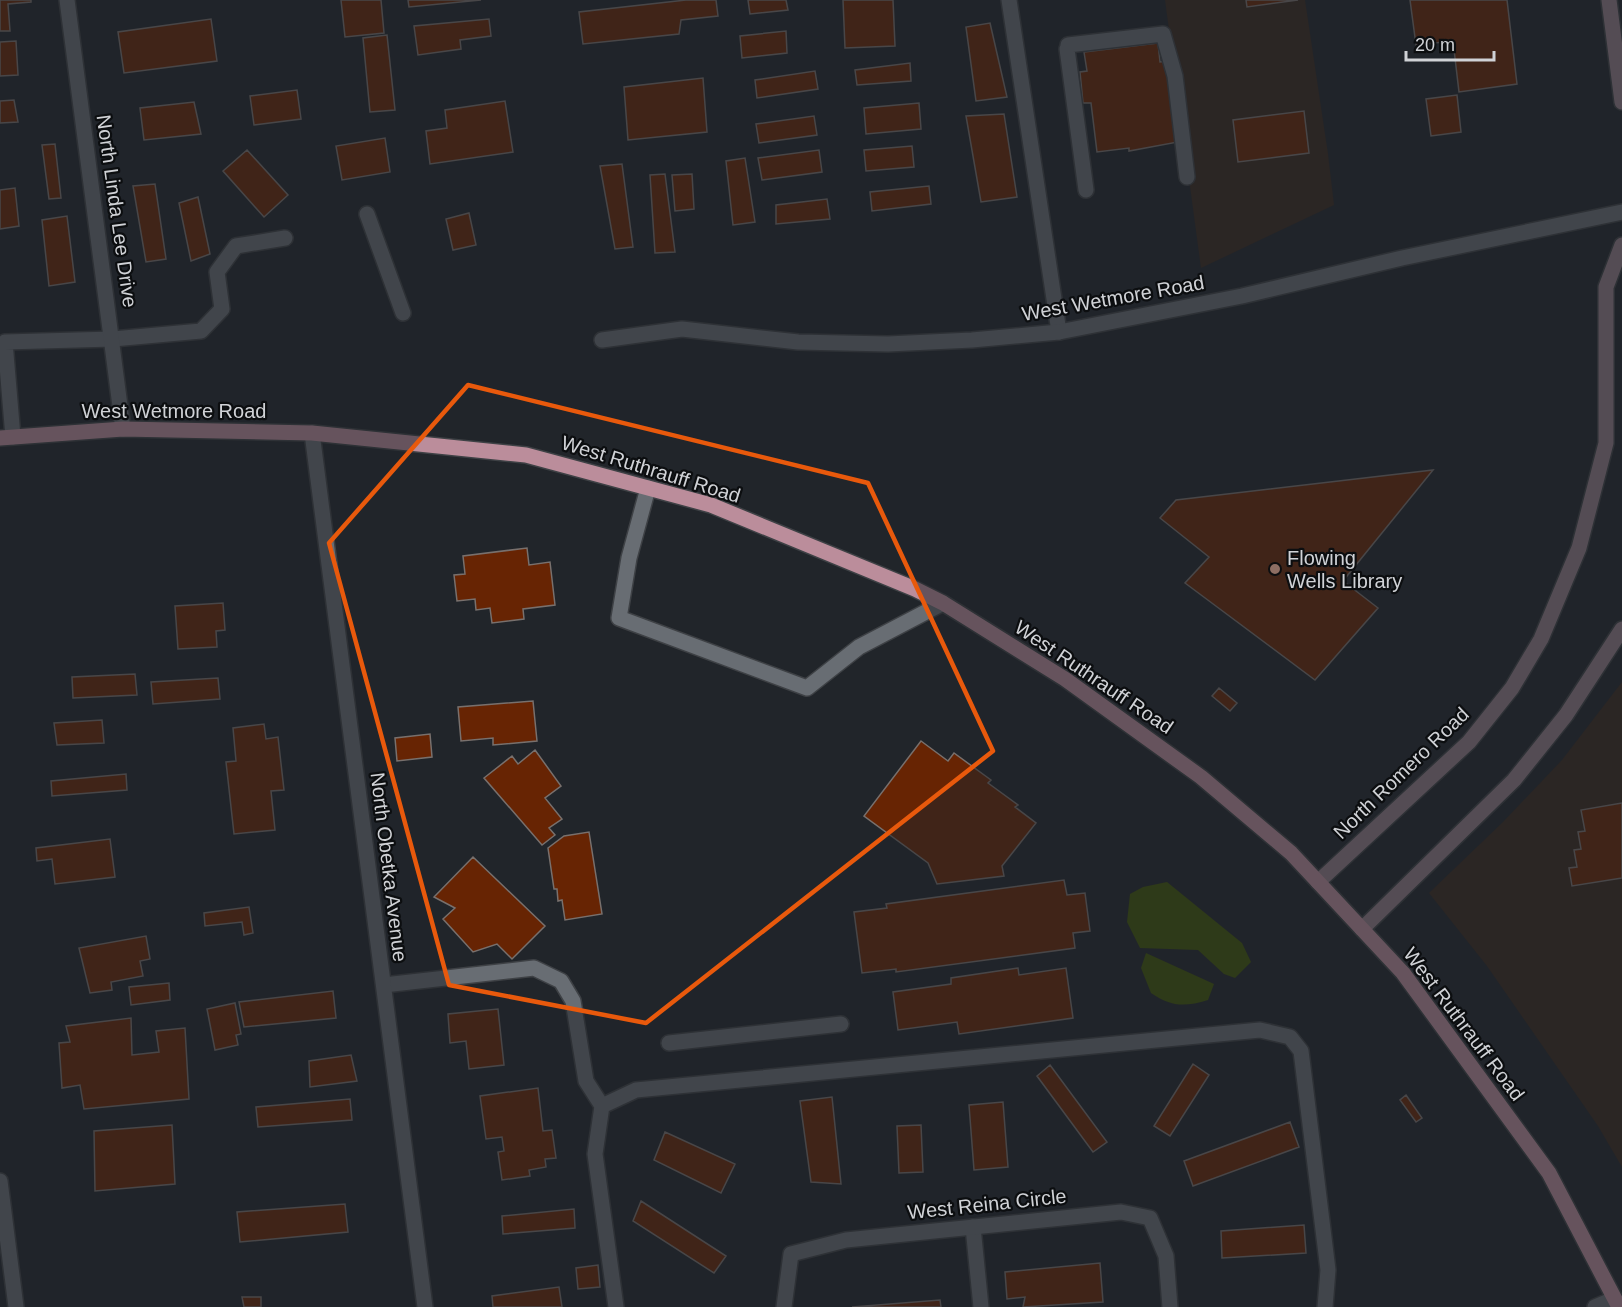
<svg xmlns="http://www.w3.org/2000/svg" width="1622" height="1307" font-family="Arial,sans-serif">
  <style>
    .commercial { fill: #38281e }
    .green { fill: #3f5405 }
    .building { fill: #672403; stroke: #78706d; stroke-width: 1.5 }
    .lines { fill: none; stroke-linecap: round; stroke-linejoin: round }
    .lane-casing { stroke: #3e4145; stroke-width: 18 }
    .street-casing { stroke: #3e4145; stroke-width: 18 }
    .secondary-casing { stroke: #3e4145; stroke-width: 18 }
    .primary-casing { stroke: #3e4145; stroke-width: 18 }
    .lane { stroke: #686d73; stroke-width: 15 }
    .street { stroke: #686d73; stroke-width: 15 }
    .secondary { stroke: #927d87; stroke-width: 15 }
    .primary { stroke: #bb8d9b; stroke-width: 15 }
    .marked { fill: none; stroke: #e8590c; stroke-width: 4.5; stroke-linejoin: round }
    .education-dot { fill: #8d6e63; stroke: #0c0e10; stroke-width: 2 }
    .labels { text-anchor: middle; stroke-width: 4.5; stroke-linejoin: round; paint-order: stroke }
    .street-label { font-size: 20px; fill: #d0d2d6; stroke: #0c0e10 }
    .poi-label { font-size: 20px; fill: #d0d2d6; stroke: #0c0e10; text-anchor: start }
  </style>
  <rect width="100%" height="100%" fill="#21252a"/>
  <path class="commercial" d="M1165,0H1305L1328,154L1334,205L1201,268Z
    M1622,682V1167L1598,1126L1487,966L1429,893L1503,822L1562,760Z"/>
  <path class="green" d="M1167,882L1242,943L1251,962L1235,978L1224,974L1198,950L1140,948L1127,922L1130,894L1143,887Z
    M1146,953L1214,984L1208,1000C1185,1007 1171,1007 1151,993L1141,968Z"/>
  <path class="building" d="M0,0H31V2L8,4L10,31H0Z
    M341,0H381L384,33L345,37Z
    M408,0H481L409,7Z
    M686,0H716L718,16L681,20L679,34L583,44L579,12Z
    M748,0H786L788,10L750,14Z
    M843,0H893L895,46L845,48Z
    M1246,0H1298L1247,7Z
    M1410,0H1507L1517,84L1459,92L1453,41L1416,45Z
    M211,19L217,61L124,73L118,32Z
    M489,19L491,36L460,40L461,49L418,55L414,26Z
    M990,23L1007,97L976,101L966,27Z
    M786,31L787,53L742,58L740,36Z
    M387,35L395,110L370,112L363,38Z
    M16,41L18,75L0,76V42Z
    M1158,43L1160,62L1169,61L1178,142L1129,151V148L1097,152L1091,103H1083L1080,72L1087,71L1084,52Z
    M910,63L911,81L857,85L855,70Z
    M815,71L818,89L757,98L755,80Z
    M703,78L707,132L628,140L624,87Z
    M297,90L301,119L254,125L250,96Z
    M1457,95L1461,132L1431,136L1426,99Z
    M14,100L18,122L0,123V101Z
    M505,101L513,152L430,164L426,131L447,128L445,110Z
    M194,102L201,134L144,140L140,108Z
    M919,103L921,129L866,134L864,108Z
    M1304,111L1309,153L1238,162L1233,120Z
    M1004,114L1017,197L981,202L966,116Z
    M814,116L817,135L759,143L756,124Z
    M385,138L390,172L342,180L336,146Z
    M55,144L61,198L49,199L42,145Z
    M912,146L914,167L866,171L864,150Z
    M247,150L288,195L264,217L223,171Z
    M819,150L822,172L762,180L758,158Z
    M745,158L755,222L733,225L726,161Z
    M622,164L633,247L615,249L600,166Z
    M665,174L675,252L655,253L650,175Z
    M692,174L694,209L675,211L672,175Z
    M155,184L166,259L146,262L133,186Z
    M929,186L931,204L872,211L870,192Z
    M15,188L19,226L0,229V190Z
    M198,197L210,254L191,261L179,203Z
    M827,199L830,219L776,224V205Z
    M469,213L476,245L453,250L446,219Z
    M67,216L75,282L49,286L42,220Z
    M1433,470L1343,581L1378,608L1315,680L1185,583L1209,557L1160,518L1176,500Z
    M527,548L529,565L550,562L555,605L523,609L524,619L492,623L490,608L476,610L475,599L457,601L454,575L465,574L463,556Z
    M223,603L225,630L216,631L217,647L178,649L175,606Z
    M135,674L137,695L73,698L72,677Z
    M218,678L220,699L153,704L151,682Z
    M1219,688L1237,703L1230,711L1212,696Z
    M533,701L537,741L493,745V738L461,741L458,707Z
    M102,720L104,743L57,745L54,723Z
    M264,724L266,739L278,737L284,790L271,791L275,830L234,834L226,762L236,761L233,728Z
    M430,734L432,757L397,761L395,738Z
    M921,741L948,761L954,753L991,780L988,783L1018,805L1015,807L1036,823L1002,866L1004,876L937,884L928,863L864,816Z
    M535,750L561,786L545,798L562,819L549,828L555,835L542,845L484,778L512,756L518,764Z
    M126,774L127,790L52,796L51,781Z
    M1622,803V878L1572,886L1569,868L1577,867L1574,850L1581,849L1578,832L1585,831L1581,810Z
    M589,832L602,914L565,920L562,900L558,901L557,889H554L548,848L564,836Z
    M110,839L115,877L55,884L52,859L37,861L36,848Z
    M473,857L545,926L512,959L497,944L473,952L443,919L455,908L434,897Z
    M1064,880L1067,895L1085,893L1090,931L1073,933L1075,948L896,972V969L862,973L854,912L887,908L886,904Z
    M249,907L253,933L244,935L242,922L205,926L204,913Z
    M146,936L150,959L140,961L143,976L111,982L112,990L90,993L79,948Z
    M1018,968L1019,975L1066,968L1073,1018L959,1034L957,1022L898,1030L893,992L951,984V978Z
    M169,983L170,1000L131,1005L129,987Z
    M333,991L336,1018L244,1027L239,1002Z
    M235,1003L241,1034L236,1035L238,1045L215,1050L207,1009Z
    M498,1009L504,1065L469,1069L466,1041L450,1043L448,1014Z
    M131,1018L132,1055L159,1052L156,1031L185,1028L189,1099L84,1109L80,1085L62,1088L59,1043L70,1042L66,1026Z
    M351,1055L357,1081L310,1087L309,1061Z
    M1193,1064L1209,1075L1170,1136L1154,1126Z
    M1050,1065L1107,1142L1093,1152L1037,1076Z
    M538,1088L543,1131L552,1130L556,1158L545,1159L546,1167L529,1170L530,1176L502,1180L498,1152L504,1151L502,1137L486,1139L480,1096Z
    M1406,1095L1422,1118L1416,1122L1400,1100Z
    M832,1097L841,1184L811,1182L800,1101Z
    M350,1099L352,1120L258,1127L256,1107Z
    M1003,1102L1008,1167L974,1170L969,1105Z
    M1290,1122L1299,1147L1193,1186L1184,1161Z
    M172,1125L175,1184L95,1191L94,1131Z
    M921,1125L923,1172L899,1173L897,1126Z
    M665,1132L735,1164L721,1193L654,1160Z
    M641,1201L726,1256L714,1273L633,1221Z
    M345,1204L348,1232L240,1242L237,1212Z
    M574,1209L575,1228L503,1234L502,1216Z
    M1304,1225L1306,1253L1222,1258L1221,1231Z
    M1100,1263L1103,1302L1023,1307L1025,1297L1007,1299L1005,1272Z
    M598,1265L600,1287L578,1289L576,1268Z
    M559,1287L562,1307H493L492,1296Z
    M242,1297H261V1307H244Z
    M940,1300L941,1307H852Z"/>
  <g class="lines">
    <defs>
      <path id="lane" d="M1009,0L1059,332
        M1068,45L1163,34L1175,76L1187,177
        M1067,49L1086,190
        M367,214L403,313
        M13,437L5,342L113,339L201,331L222,309L217,272L236,246L285,238
        M648,488L629,558L619,618L807,688L859,647L943,603
        M384,985L534,968L561,981L573,1001L586,1081L602,1106
        M669,1043L841,1024
        M973,1227L981,1307
        M616,1307L595,1154L602,1106L636,1090L1260,1030L1290,1037L1301,1051L1328,1270L1325,1307
        M1595,1307L1614,1299"/>
      <path id="street" d="M67,0L123,429
        M602,340L682,329L798,342L888,344L972,340L1059,332L1242,296L1402,258L1622,212
        M312,433L425,1307
        M0,1181L16,1307
        M784,1307L791,1254L846,1240L1121,1212L1150,1218L1166,1256L1170,1307"/>
      <path id="secondary" d="M1609,0L1622,102
        M1318,882L1469,742L1512,688L1541,639L1579,548L1606,443V287L1622,245
        M1362,929L1514,780L1566,715L1622,629"/>
      <path id="primary" d="M0,438L123,429L312,433L526,455L711,505L915,589L943,603L1065,679L1201,777L1291,853L1403,973L1549,1173L1619,1307"/>
    </defs>
    <use href="#lane" class="lane-casing"/>
    <use href="#street" class="street-casing"/>
    <use href="#secondary" class="secondary-casing"/>
    <use href="#primary" class="primary-casing"/>
    <use href="#lane" class="lane"/>
    <use href="#street" class="street"/>
    <use href="#secondary" class="secondary"/>
    <use href="#primary" class="primary"/>
  </g>
  <path d="M0 0H1622V1307H0ZM468,385L868,483L993,751L646,1023L449,985L329,543Z" fill="#21252a" fill-opacity=".55" fill-rule="evenodd"/>
  <path class="marked" d="M468,385L868,483L993,751L646,1023L449,985L329,543Z"/>
  <circle class="education-dot" cx="1275" cy="569" r="6"/>
  <g class="labels">
    <g class="street-label">
      <text transform="translate(117 211) rotate(82)" y="7">North Linda Lee Drive</text>
      <text transform="translate(1113 298) rotate(-10)" y="7">West Wetmore Road</text>
      <text x="174" y="418">West Wetmore Road</text>
      <text transform="translate(651 469) rotate(17)" y="7">West Ruthrauff Road</text>
      <text transform="translate(1094 677) rotate(34)" y="7">West Ruthrauff Road</text>
      <text transform="translate(1401 773) rotate(-44)" y="7">North Romero Road</text>
      <text transform="translate(389 867) rotate(83)" y="7">North Obetka Avenue</text>
      <text transform="translate(1464 1024) rotate(53)" y="7">West Ruthrauff Road</text>
      <text transform="translate(987 1204) rotate(-6)" y="7">West Reina Circle</text>
    </g>
    <g class="poi-label">
      <text x="1287" y="565">Flowing<tspan x="1287" dy="23">Wells Library</tspan></text>
    </g>
  </g>
  <path d="M1406 51v9h88v-9" fill="none" stroke="#d0d2d6" stroke-width="3"/>
  <text x="1415" y="51" font-size="18" fill="#d0d2d6" stroke="#0c0e10" stroke-width="4.5" paint-order="stroke">20 m</text>
</svg>
